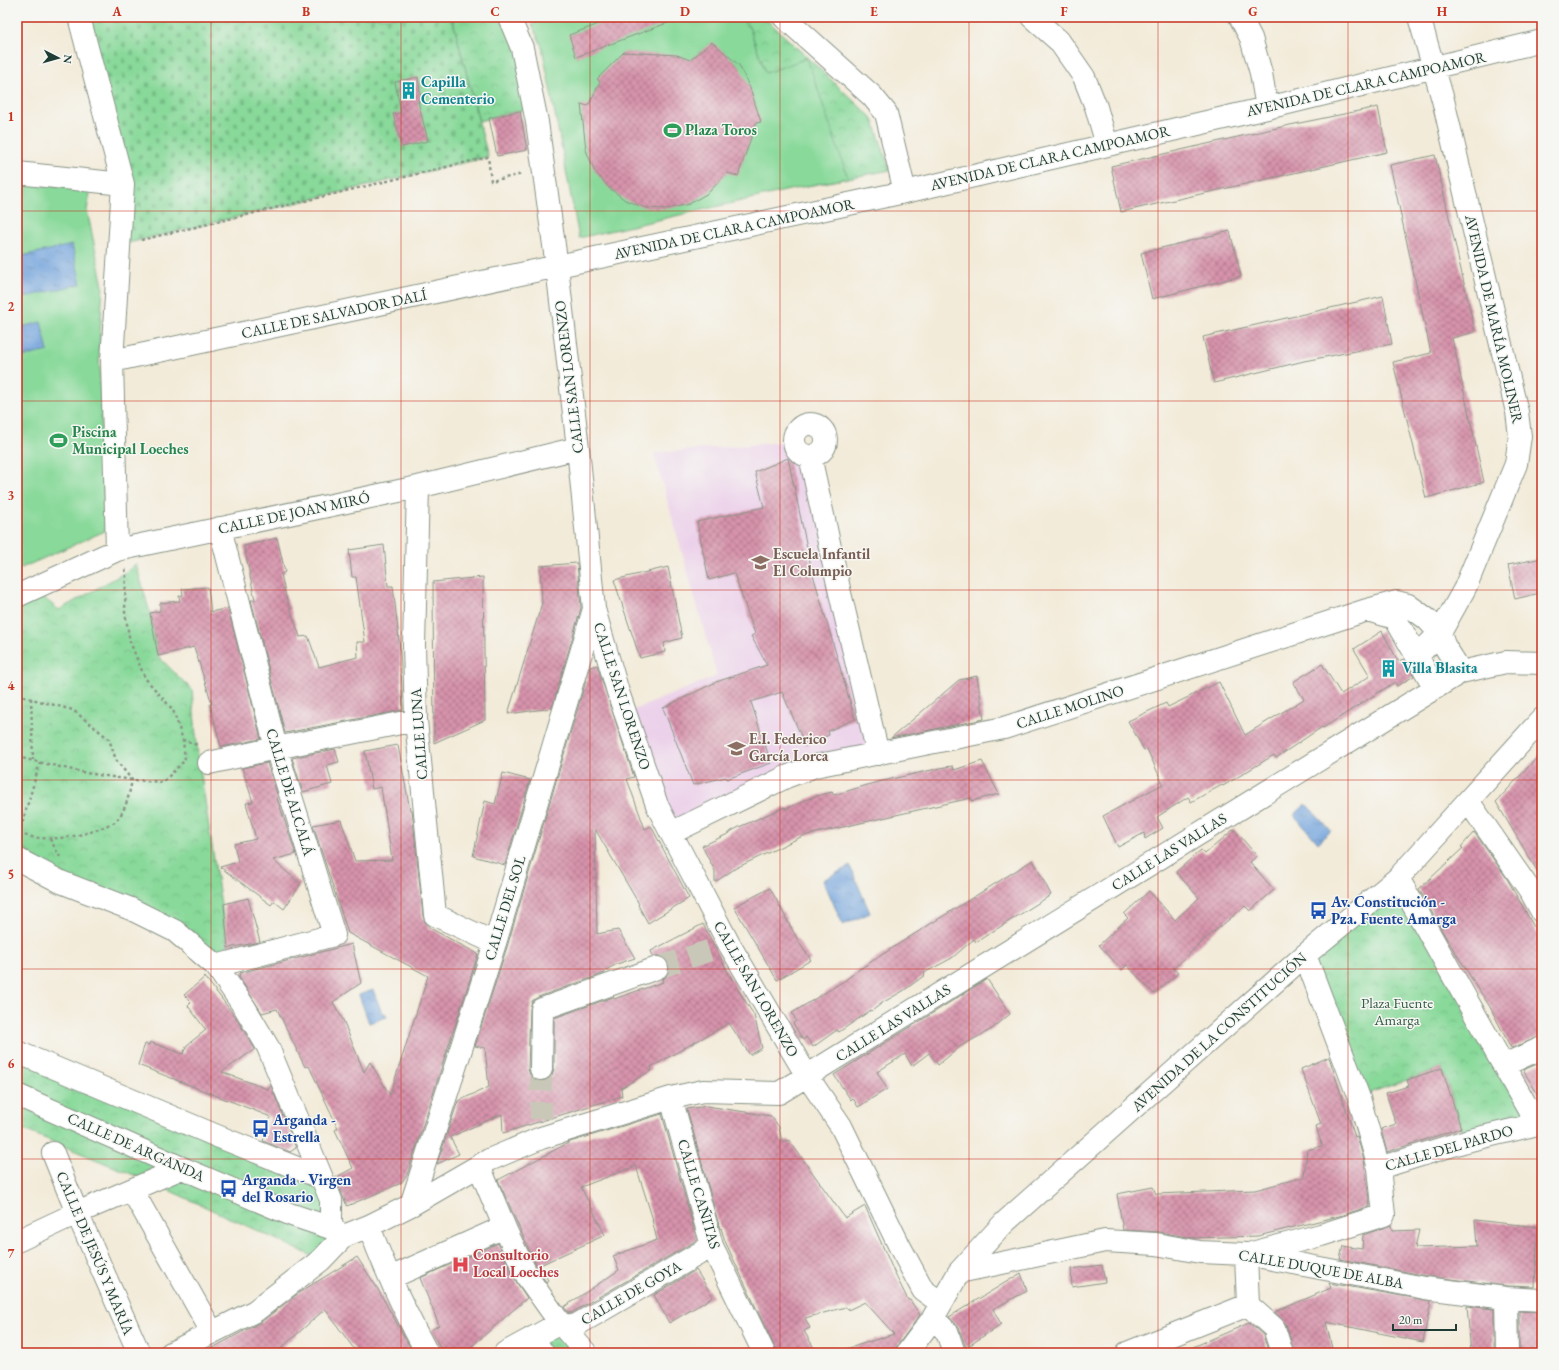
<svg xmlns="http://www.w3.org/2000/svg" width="1559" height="1370" font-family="'EB Garamond',serif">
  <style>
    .built { fill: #ecd1ea }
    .cemetery { fill: url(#cemetery-stones); stroke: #548b67 }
    .park { fill: url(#park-crowns); stroke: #548b67 }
    .pitch { fill: #88d99a; stroke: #548b67 }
    .water { fill: url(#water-ripples); stroke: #487088 }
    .building { fill: url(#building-cross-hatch) }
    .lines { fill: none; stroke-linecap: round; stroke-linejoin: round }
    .minor-tunnel { stroke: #c9c8b8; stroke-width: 22; stroke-dasharray: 22 11; stroke-linecap: butt }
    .minor-casing { stroke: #899486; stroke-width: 24 }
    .path { stroke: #899486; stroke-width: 2.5; stroke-dasharray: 3 3; stroke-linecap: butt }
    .minor { stroke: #fff; stroke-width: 22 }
    .grid { fill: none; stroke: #c8321e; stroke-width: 1; stroke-opacity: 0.55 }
    .labels { text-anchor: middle; stroke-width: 3; stroke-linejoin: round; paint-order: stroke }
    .culture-label { font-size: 15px; font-weight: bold; fill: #0d838f; stroke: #f6f6f2; text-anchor: start }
    .street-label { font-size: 15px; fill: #1f3d34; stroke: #f6f6f2 }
    .leisure-label { font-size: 15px; font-weight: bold; fill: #27864d; stroke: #f6f6f2; text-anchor: start }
    .education-label { font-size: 15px; font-weight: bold; fill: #785e54; stroke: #f6f6f2; text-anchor: start }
    .transit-label { font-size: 15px; font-weight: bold; fill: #164399; stroke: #f6f6f2; text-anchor: start }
    .park-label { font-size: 15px; fill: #345c48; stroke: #f6f6f2 }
    .health-label { font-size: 15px; font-weight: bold; fill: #be3a42; stroke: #f6f6f2; text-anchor: start }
    .neatline { fill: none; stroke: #c8321e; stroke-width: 1.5 }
    .grid-label { font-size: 13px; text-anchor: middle; font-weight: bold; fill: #c8321e }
  </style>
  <defs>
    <pattern id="cemetery-stones" width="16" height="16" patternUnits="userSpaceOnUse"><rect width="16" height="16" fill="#88d99a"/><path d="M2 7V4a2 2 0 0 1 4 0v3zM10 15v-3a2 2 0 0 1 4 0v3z" fill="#75bb85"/></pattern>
    <pattern id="park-crowns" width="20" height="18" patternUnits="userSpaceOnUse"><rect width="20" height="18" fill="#88d99a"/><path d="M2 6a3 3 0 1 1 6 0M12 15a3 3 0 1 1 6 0" fill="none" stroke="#75bb85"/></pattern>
    <pattern id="water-ripples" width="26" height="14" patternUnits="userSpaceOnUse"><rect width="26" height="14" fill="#71a2dc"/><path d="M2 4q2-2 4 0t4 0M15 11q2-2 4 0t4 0" fill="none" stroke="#5c85b3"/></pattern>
    <pattern id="building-cross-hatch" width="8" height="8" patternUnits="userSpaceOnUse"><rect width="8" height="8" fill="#d793ab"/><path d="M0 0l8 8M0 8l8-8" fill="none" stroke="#ae798c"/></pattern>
  </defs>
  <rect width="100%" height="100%" fill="#f6f6f2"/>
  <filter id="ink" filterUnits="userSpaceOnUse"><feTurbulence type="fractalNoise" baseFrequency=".025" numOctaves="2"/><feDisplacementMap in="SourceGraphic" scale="8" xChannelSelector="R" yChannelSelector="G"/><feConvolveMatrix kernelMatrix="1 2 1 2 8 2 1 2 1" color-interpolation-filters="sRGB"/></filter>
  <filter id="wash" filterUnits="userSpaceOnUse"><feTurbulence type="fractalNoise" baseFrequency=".012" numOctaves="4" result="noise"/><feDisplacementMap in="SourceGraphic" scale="16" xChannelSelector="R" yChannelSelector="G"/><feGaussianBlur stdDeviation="0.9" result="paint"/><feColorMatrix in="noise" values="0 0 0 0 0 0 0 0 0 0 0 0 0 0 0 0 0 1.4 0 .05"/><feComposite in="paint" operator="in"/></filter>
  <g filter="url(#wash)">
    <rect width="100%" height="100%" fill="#f3ebd9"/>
    <path class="built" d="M783,442L788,458L810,456L878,754L815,766L671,833L626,713L717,676L654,453Z"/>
    <path class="cemetery" d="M79,17H452L488,157L120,245L123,184Z"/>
    <path class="park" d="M452,17H509L534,107L479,121Z
      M740,17H764L873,119L890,170L807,186L749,27Z
      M136,564L150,613L158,656L192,690L198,756L230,962L175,931L17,859V596L33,589L59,610L126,572Z
      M1398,878L1536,1123L1466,1141L1442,1068L1372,1092L1360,1102L1305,955Z
      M17,1051L322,1178L331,1228L321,1260L151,1182L17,1127Z
      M560,1323L583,1353H543L532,1338Z"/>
    <path class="pitch" d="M550,17H740L749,27L766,73L807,58L848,178L807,186L579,238L542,47L532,24Z
      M17,183L91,188L87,210L103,286L99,351L105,531L17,570Z"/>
    <path class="water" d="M72,245L81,284L17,299V257Z
      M41,322L48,351L17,358V328Z
      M1306,804L1331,831L1318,843L1294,815Z
      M850,866L870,913L843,925L823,880Z
      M373,990L382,1013H385L387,1017L369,1023L359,995Z"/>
    <g id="blocks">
      <path class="building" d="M618,17H678V19L576,57L569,35Z
        M712,42L739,65L750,88L761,122L756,123L738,176L727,173L708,193L689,204L667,209L646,208L625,200L608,187L594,170L586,150L581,104L588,106L600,82L597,79L624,52L677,55L690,60Z
        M418,77L421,100L418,101L428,141L402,147L393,114L401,113L395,82Z
        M1378,107L1387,152L1121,212L1111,166L1290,125Z
        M520,111L527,150L497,156L489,118Z
        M1435,155L1475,332L1452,338L1484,482L1426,498L1393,362L1431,353L1390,165Z
        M1230,231L1241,276L1152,299L1141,253Z
        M1383,296L1392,344L1304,361L1214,383L1203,337Z
        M788,458L812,571L855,719L828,731L829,735L805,745L782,692L751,702L771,763L727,779L726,777L693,785L663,708L716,682L767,665L751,636L755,634L734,573L709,580L697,522L764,507L755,472Z
        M277,538L285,572L281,574L286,597L300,637L308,636L319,667L358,657L357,642H365L356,577H352L349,550L384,545L388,586H393L400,649L403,710L285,733L251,600H255L244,546Z
        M1542,558V583L1539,584L1540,593L1515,599L1508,565Z
        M577,563L581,608L552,708L508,714L542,603L540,566Z
        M668,567L682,638L664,643L665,652L640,658L614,580Z
        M483,577L485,720L434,743L433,582Z
        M208,587L211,612L228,608L261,739L221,747L210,704H212L194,647L158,656L150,613L160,611V603L180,601L179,596L183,595L182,589Z
        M1382,631L1398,661L1404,659L1414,676L1397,686L1395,682L1323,728L1322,727L1276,758L1274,755L1223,786L1222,785L1191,802L1188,797L1157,817L1163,828L1145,839L1144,833L1118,847L1103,816L1163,784L1147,749L1144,750L1128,721L1166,703L1168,707L1219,682L1245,735L1304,699L1293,682L1322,664L1341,694L1370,676L1354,649Z
        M597,665L634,777L627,779L645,829L651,826L689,898L648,923L638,905L639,904L595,829L597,934L618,930L635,958L617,964L604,971L605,973L538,997L532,1001L530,1009L528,1069L530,1075L534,1079L540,1081L547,1080L552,1075L554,1069V1018L613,997L614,999L663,982L662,980L667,976L669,971V963L665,959L660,956H653L651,951L703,924L732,980L754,1015L762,1048L750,1055L729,1023L651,1067L652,1070L621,1088L622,1096L503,1133L502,1114L450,1137L459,1154L437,1164L458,1101L489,1087L485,1048L475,1046L507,947L590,667Z
        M977,676L984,719L891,738L959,680Z
        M398,745L410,810H412L423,916L425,922L430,928L478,954L407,1175L401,1183L347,1206L335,1178L353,1168L335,1130L338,1128L309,1066L305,1067L277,1009L262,1013L239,977L240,973L352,944L361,983L333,1002L343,1020L364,1072L370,1062L390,1095L428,976L348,933L313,825L341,820L355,861L392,860L381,787L372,789L365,751Z
        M335,749L339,762L327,765L332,784L303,792L292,758Z
        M1542,752V879L1496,802Z
        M982,761L999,794L972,801L971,798L803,836L736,868L715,882V871L702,846L730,833V832L739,827L785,807L786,809L813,797L832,792L834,795L874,783L945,767L953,766L954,770Z
        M267,763L278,797L277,798L296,854L273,860L301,884L284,909L274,901L271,905L220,867L238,862L234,844L256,839L246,803L253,802L242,768Z
        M503,773L530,780L505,865L473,856L485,801L495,804Z
        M1234,829L1257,856L1250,862L1274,890L1250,911L1245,906L1214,932V931L1173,969L1178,973L1154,994L1127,965L1122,970L1099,945L1128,918L1124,914L1149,891L1175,920L1199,898L1176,872L1201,850L1205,854Z
        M1474,832L1506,877L1542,941V1036L1511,1048L1490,1007L1445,936L1419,889L1463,848L1461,847Z
        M1033,860L1051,895L976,942L974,939L952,958L924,973L925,975L903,991L882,1003L872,1011L871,1010L839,1032L837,1030L813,1047L806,1037L803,1040L793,1023L796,1021L792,1013L844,981L860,969L908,938Z
        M770,888L800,944L811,960L777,980L734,907Z
        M248,898L260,942L228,948L224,904Z
        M205,977L234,1015L255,1049L222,1072L267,1089L271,1086L296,1148L290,1152L263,1141L271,1117L138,1065L145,1044L149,1045L150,1042L183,1054L187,1045L206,1030L188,1006L191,1002L184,995Z
        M987,979L1010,1014L992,1029L961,1046L938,1065L929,1053L912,1066L905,1054L877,1072L887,1089L858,1107L853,1098L851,1100L834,1075Z
        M1329,1057L1355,1137L1357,1136L1364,1160L1370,1206L1343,1215L1258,1236L1193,1238L1158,1232L1123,1230L1117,1194L1153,1187L1156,1194L1255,1190L1304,1177L1307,1150L1322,1146L1316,1126L1321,1124L1301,1069Z
        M1542,1062V1101L1523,1070Z
        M1442,1068L1461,1128L1387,1152L1381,1129L1396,1124L1386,1093L1409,1086L1407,1080Z
        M707,1106L771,1116L779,1127L782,1142L789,1140L845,1218L865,1206L894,1272L908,1300H910L920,1315L897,1346L894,1353H847L846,1349L894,1334L865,1302L848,1310L846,1307L805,1318L810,1328L804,1331L817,1353H776L775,1348L725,1241L721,1228L720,1229L687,1109Z
        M662,1114L697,1240L571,1313L568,1312L564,1307L619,1270L613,1256L657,1240L652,1220H653L636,1166L581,1187L605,1235L538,1266L548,1280L546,1282L539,1272L498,1180L570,1142Z
        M1475,1220L1538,1227L1535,1287L1507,1286L1427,1276L1340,1259L1343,1246L1362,1249L1363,1235L1391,1225L1392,1231L1419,1230L1415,1248L1477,1246Z
        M498,1243L517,1283L527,1298L464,1353H443L431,1330L439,1325L420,1278Z
        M357,1257L376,1286L410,1347L402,1353H357L325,1309L276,1353H203L261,1322L300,1292Z
        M1102,1265L1105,1282L1072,1287L1071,1269Z
        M696,1270L713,1297L669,1323L654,1295Z
        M1021,1273L1027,1291L993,1309L1001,1324L966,1348L959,1328L949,1317Z
        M1329,1283L1431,1301L1423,1342L1326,1322L1333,1353H1294L1286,1324L1275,1312L1331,1288Z
        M1467,1306L1494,1309V1353H1471Z
        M1519,1311L1542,1312V1353H1519Z
        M1249,1323L1263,1335L1269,1353H1179Z"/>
    </g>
  </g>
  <g filter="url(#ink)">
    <use href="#blocks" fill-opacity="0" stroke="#899486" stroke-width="1"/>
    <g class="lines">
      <path class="minor-tunnel" d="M657,968L729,944
        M541,1069V1119"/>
      <defs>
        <path id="minor" d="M79,17L123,184L112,361L117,550
          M509,17L522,48L537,122L557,267L578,448L594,609L618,692L657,805L671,833L729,944L807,1076L841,1126L900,1247L923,1290L941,1303
          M784,17L872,96L886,113L905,192
          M1032,17L1059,41L1084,77L1096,107L1107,145
          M1240,17L1251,38L1261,73L1267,108
          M17,173L123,184
          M112,361L905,192L1267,108L1542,41
          M794 440a16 16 0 1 1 32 0a16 16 0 1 1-32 0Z
          M810,456L840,593L878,754
          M418,487L414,645L416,720L435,915L495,943
          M17,596L117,550L418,487L578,448
          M1367,610L1396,602L1408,605L1427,619L1440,633L1444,645L1461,672
          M1417,656L1440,633L1465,588L1516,464L1520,436L1517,412L1443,100L1419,17
          M209,763L276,748L416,720
          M1468,801L1531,892L1542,912
          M671,833L786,777L815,766L1004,728L1367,610L1395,618L1435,688
          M17,859L61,882L131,909L175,931L216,966L245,1008L268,1047L331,1200V1228
          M1398,878L1536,1123
          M1305,955L1359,1098L1379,1168
          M216,966L334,935L276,748L220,528
          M17,1052L217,1136L322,1178
          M1504,1065L1542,1048
          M541,1069L542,1009L657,968
          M17,1095L182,1168L292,1215L331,1228L342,1235
          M671,1098L712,1246L764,1353
          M53,1153L77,1213L139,1353
          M479,1166L507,1233L528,1278L560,1323L586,1353
          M132,1190L212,1332
          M411,1205L495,943L594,609
          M369,1226C385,1270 405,1312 427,1353
          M17,1241L77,1213L182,1168
          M1252,1253L1321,1235L1384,1215L1379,1168L1466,1141L1542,1123
          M1246,1254L1248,1305L1274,1328L1282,1353
          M959,1272L1105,1241L1156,1244L1200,1252L1246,1254L1425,1288L1506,1298L1542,1300
          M390,1278L504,1227
          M1506,1298L1507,1353
          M933,1318L947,1332L954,1353
          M532,1338L543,1353
          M171,1353L255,1311L321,1260L344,1236L369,1226L411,1205L489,1160L541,1138L671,1098L703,1091L779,1093L1461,672L1506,662L1542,663
          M505,1353L560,1323L573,1327L712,1246
          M907,1353L933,1318L959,1272L1004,1223L1305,955L1398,878L1542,719
          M1127,1353L1248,1305"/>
      </defs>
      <use href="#minor" class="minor-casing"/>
      <path class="path" d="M141,240L488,157L491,181L523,174
        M125,569L126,572L125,612L130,642L145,678L173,710L183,740L197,745
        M17,695L73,710L109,739L116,760L132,780C129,795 126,811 115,822C112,824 107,825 104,827C78,838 44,843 17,833
        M31,698L33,760
        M17,757L86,773L132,780L163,782L185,760L183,740
        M19,834L40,762
        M50,839L60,857"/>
      <use href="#minor" class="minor"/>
    </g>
  </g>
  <path class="grid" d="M211,17V1353M401,17V1353M590,17V1353M780,17V1353M969,17V1353M1158,17V1353M1348,17V1353M17,211H1542M17,401H1542M17,590H1542M17,780H1542M17,969H1542M17,1159H1542"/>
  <defs>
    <symbol id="building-bare" viewBox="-9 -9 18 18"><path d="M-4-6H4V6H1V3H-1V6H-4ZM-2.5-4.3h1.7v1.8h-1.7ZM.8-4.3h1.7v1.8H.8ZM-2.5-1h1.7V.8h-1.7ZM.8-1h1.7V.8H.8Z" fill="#0f9aa8" stroke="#f6f6f2" stroke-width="2.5" paint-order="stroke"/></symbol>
    <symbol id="stadium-bare" viewBox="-9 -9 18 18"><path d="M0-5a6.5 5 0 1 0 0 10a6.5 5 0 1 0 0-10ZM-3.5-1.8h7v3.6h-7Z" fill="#2e9e5b" stroke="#f6f6f2" stroke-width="2.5" paint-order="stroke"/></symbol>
    <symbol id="school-bare" viewBox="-9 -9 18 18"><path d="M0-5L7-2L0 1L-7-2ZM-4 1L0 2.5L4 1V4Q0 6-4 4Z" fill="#8d6e63" stroke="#f6f6f2" stroke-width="2.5" paint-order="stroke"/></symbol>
    <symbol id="bus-bare" viewBox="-9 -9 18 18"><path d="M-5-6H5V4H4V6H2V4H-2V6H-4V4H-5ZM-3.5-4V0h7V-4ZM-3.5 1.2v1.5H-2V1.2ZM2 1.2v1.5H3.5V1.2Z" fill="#1a4fb4" stroke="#f6f6f2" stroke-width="2.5" paint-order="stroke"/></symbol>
    <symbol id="hospital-bare" viewBox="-9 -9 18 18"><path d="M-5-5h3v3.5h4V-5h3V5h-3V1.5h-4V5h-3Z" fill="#e0444e" stroke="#f6f6f2" stroke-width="2.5" paint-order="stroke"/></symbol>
  </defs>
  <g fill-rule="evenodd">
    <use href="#building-bare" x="396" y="78" width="25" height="25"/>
    <use href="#stadium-bare" x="660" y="118" width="25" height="25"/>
    <use href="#stadium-bare" x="46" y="428" width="25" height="25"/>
    <use href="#school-bare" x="748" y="550" width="25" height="25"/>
    <use href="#building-bare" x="1376" y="656" width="25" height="25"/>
    <use href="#school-bare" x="724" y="736" width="25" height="25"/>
    <use href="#bus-bare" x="1306" y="898" width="25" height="25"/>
    <use href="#bus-bare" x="248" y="1116" width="25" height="25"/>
    <use href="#bus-bare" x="216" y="1176" width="25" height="25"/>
    <use href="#hospital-bare" x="448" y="1252" width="25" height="25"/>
  </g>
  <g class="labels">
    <g class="culture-label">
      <text x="421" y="87">Capilla<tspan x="421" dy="17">Cementerio</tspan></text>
      <text x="1402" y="673">Villa Blasita</text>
    </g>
    <g class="street-label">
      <text transform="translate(1366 84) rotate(-13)" y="5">AVENIDA DE CLARA CAMPOAMOR</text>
      <text transform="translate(1050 158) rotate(-13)" y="5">AVENIDA DE CLARA CAMPOAMOR</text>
      <text transform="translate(734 229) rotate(-12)" y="5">AVENIDA DE CLARA CAMPOAMOR</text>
      <text transform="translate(334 314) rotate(-12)" y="5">CALLE DE SALVADOR DALÍ</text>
      <text transform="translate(1494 319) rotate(77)" y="5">AVENIDA DE MARÍA MOLINER</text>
      <text transform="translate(569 377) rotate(-97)" y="5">CALLE SAN LORENZO</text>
      <text transform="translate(294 513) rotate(-12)" y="5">CALLE DE JOAN MIRÓ</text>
      <text transform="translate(622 696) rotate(72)" y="5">CALLE SAN LORENZO</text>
      <text transform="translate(1070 707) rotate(-18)" y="5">CALLE MOLINO</text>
      <text transform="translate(419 734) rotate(-94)" y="5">CALLE LUNA</text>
      <text transform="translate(290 792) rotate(73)" y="5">CALLE DE ALCALÁ</text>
      <text transform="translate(1169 852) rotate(-32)" y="5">CALLE LAS VALLAS</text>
      <text transform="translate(505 908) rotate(-73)" y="5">CALLE DEL SOL</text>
      <text transform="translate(756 989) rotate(60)" y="5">CALLE SAN LORENZO</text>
      <text transform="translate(893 1023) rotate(-32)" y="5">CALLE LAS VALLAS</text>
      <text transform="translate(1219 1032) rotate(-42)" y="5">AVENIDA DE LA CONSTITUCIÓN</text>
      <text transform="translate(136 1147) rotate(24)" y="5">CALLE DE ARGANDA</text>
      <text transform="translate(1449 1148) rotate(-16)" y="5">CALLE DEL PARDO</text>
      <text transform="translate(699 1194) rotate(73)" y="5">CALLE CAÑITAS</text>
      <text transform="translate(95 1253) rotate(67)" y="5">CALLE DE JESÚS Y MARÍA</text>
      <text transform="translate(1321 1269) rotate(10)" y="5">CALLE DUQUE DE ALBA</text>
      <text transform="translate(631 1293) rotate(-30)" y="5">CALLE DE GOYA</text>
    </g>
    <g class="leisure-label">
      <text x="685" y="135">Plaza Toros</text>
      <text x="72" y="437">Piscina<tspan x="72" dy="17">Municipal Loeches</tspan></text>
    </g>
    <g class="education-label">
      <text x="773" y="559">Escuela Infantil<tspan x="773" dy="17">El Columpio</tspan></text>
      <text x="749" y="744">E.I. Federico<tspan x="749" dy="17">García Lorca</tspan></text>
    </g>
    <g class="transit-label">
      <text x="1331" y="907">Av. Constitución -<tspan x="1331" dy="17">Pza. Fuente Amarga</tspan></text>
      <text x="273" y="1125">Arganda -<tspan x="273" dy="17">Estrella</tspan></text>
      <text x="242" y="1185">Arganda - Virgen<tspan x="242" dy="17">del Rosario</tspan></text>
    </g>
    <g class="park-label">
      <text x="1397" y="1008">Plaza Fuente<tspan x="1397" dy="17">Amarga</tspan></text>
    </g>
    <g class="health-label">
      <text x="473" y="1260">Consultorio<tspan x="473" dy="17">Local Loeches</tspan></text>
    </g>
  </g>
  <rect width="1559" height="1370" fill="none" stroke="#f6f6f2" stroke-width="44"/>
  <g transform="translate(58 58) rotate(96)" stroke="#f6f6f2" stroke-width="3" paint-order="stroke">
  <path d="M0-3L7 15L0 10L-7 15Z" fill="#1f3d34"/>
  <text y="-6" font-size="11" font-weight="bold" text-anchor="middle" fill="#1f3d34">N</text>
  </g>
  <path d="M1393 1324v6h63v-6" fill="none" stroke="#1f3d34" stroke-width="2"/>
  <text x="1399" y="1324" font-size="12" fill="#1f3d34" stroke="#f6f6f2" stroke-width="3" paint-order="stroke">20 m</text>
  <rect x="22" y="22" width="1515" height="1326" class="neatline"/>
  <g class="grid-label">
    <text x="117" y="16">A</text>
    <text x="306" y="16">B</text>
    <text x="495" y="16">C</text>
    <text x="685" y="16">D</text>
    <text x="874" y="16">E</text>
    <text x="1064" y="16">F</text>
    <text x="1253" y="16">G</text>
    <text x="1442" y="16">H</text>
    <text x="11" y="121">1</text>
    <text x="11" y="311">2</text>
    <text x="11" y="500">3</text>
    <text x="11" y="690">4</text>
    <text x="11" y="879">5</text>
    <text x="11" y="1068">6</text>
    <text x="11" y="1258">7</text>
  </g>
</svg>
